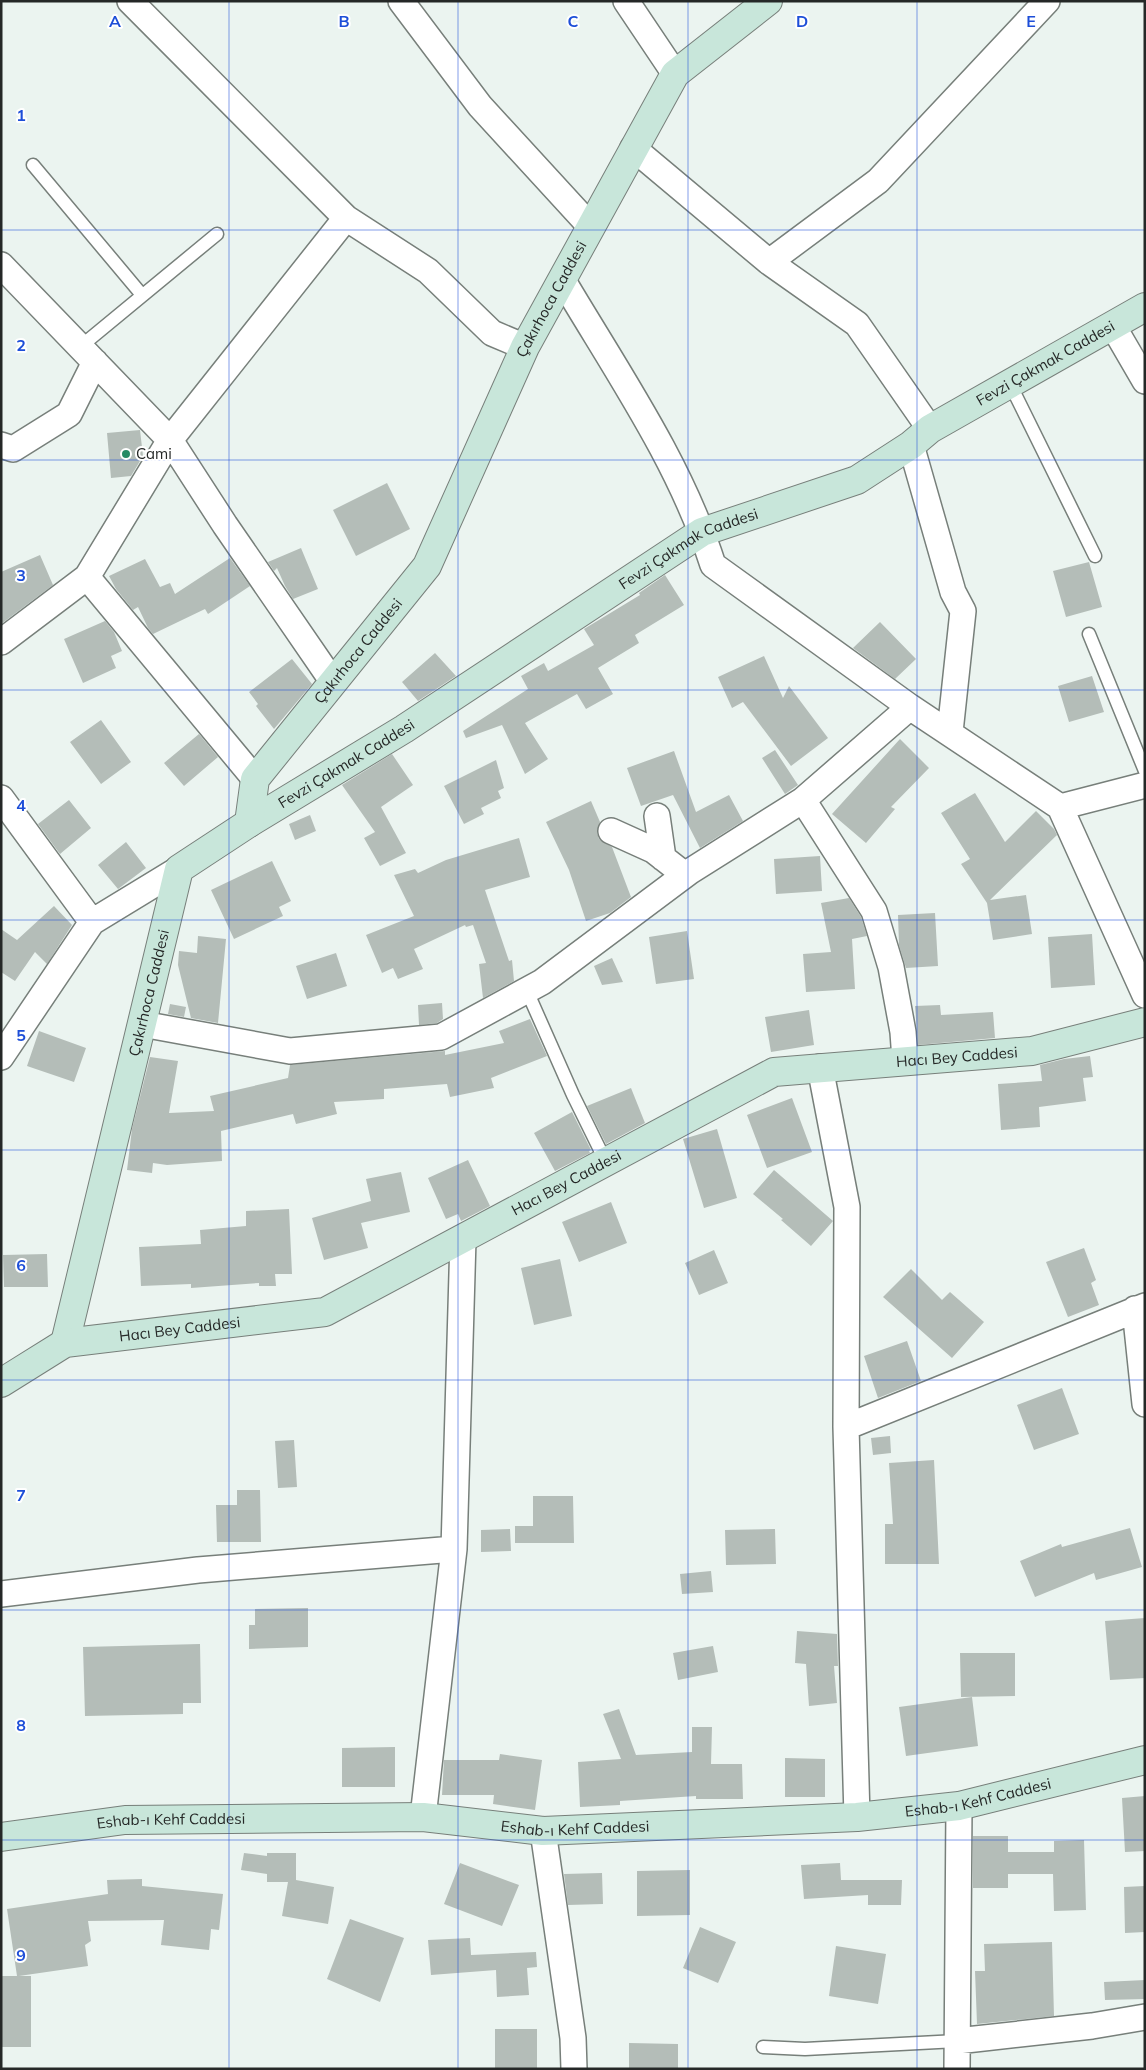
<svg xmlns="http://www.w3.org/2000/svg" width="1146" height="2070" font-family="Mulish,sans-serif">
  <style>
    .building { fill: #b4bdb8 }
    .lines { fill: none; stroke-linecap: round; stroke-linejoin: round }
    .lane-casing { stroke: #777f7a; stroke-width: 15 }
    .street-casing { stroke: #777f7a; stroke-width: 28 }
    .secondary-casing { stroke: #777f7a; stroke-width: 30 }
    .lane { stroke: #fff; stroke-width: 12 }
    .street { stroke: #fff; stroke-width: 25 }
    .secondary { stroke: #c8e6da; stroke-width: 28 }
    .grid { fill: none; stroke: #1d4ed8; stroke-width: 1; stroke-opacity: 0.55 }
    .poi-dot { fill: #268a65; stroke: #fff; stroke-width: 2 }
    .labels { text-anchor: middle; stroke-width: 4; stroke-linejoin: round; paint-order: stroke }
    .street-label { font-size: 15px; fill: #252827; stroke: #fff }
    .poi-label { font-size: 15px; fill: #252827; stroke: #fff; text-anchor: start }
    .grid-label { font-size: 16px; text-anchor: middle; font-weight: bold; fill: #1d4ed8; stroke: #fff; stroke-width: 4; stroke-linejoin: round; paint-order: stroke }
  </style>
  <rect width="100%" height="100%" fill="#ebf4f0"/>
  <path class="building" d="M140,430L143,456L131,476L111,478L107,433Z
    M387,483L410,529L356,556L333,510Z
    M301,548L318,589L293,599L285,586L277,568L274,571L268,562Z
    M40,555L53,585L1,624V572Z
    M230,558L250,586L208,614L205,609L153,634L148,628L138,607L133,610L116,589L109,576L145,559L160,587L170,583L175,594Z
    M1089,562L1102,607L1066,617L1053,571Z
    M665,575L684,605L635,635L639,643L598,668L613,694L586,709L577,694L525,723L548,759L525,774L502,725L466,738L463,731L528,689L521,676L544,663L548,671L594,645L584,629L640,595L639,593Z
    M105,621L114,632L122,651L111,656L116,668L83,683L64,639Z
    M880,622L916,659L895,679L853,648Z
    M435,653L456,676L418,701L402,682Z
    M764,656L783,698L789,686L828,738L791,766L743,702L732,708L718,677Z
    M292,659L312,684L274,729L256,706L258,704L249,692Z
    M1092,676L1104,712L1069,722L1058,686Z
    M101,720L131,762L101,784L70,742Z
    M199,734L218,757L184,786L164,763Z
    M900,739L929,768L891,807L895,809L866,843L832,814Z
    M775,750L798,785L785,794L762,758Z
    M674,751L696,812L729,795L743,821L700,848L673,795L641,806L627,768Z
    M392,754L413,785L381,807L406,853L380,866L364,838L375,832L342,785Z
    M496,760L504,788L498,791L501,798L481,808L484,814L464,824L444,786Z
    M975,793L1005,842L1036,811L1054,829L1057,835L990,900L1026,895L1032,934L993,940L987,903L961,864L970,859L941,813Z
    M69,800L91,828L60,854L38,824Z
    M591,801L600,822L597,832L599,839L612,847L631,897L610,913L586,921L569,870L546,822Z
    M310,815L316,831L295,840L289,824Z
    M519,838L530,877L485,890L509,961L512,960L514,981L483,998L479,964L486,963L473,925L466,927L465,925L414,949L423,969L398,979L393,968L382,973L366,935L414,916L394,875L415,869L418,873L446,860Z
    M126,842L146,868L118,889L98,865Z
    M820,856L822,891L776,894L774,859Z
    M272,861L291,901L279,907L283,916L234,939L211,890Z
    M849,898L861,917L867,936L852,939L855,989L806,992L803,954L831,952L821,903Z
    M54,906L72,925L47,964L35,952L15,981L1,972V929L17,940Z
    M935,913L938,966L906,968L899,945L898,915Z
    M687,931L694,979L656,984L649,937Z
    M1092,934L1095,985L1051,988L1048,937Z
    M198,936L226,939L218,1023L191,1018L178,965L179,951L197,953Z
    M336,953L347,986L307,999L296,966Z
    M612,958L623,982L602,985L594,966Z
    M442,1003L443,1019L437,1023L419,1025L418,1005Z
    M170,1004L186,1007L184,1017L168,1014Z
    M940,1005L941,1015L993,1012L995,1038L918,1045L915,1006Z
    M809,1010L814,1045L771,1052L765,1017Z
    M530,1019L547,1056L491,1078L494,1088L450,1097L447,1084L384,1089V1099L334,1102L337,1114L296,1124L293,1114L221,1131L222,1161L167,1165L153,1163L152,1173L127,1170L132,1129L150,1057L178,1061L169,1113L214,1111L210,1096L288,1078L290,1065L445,1051V1055L504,1043L499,1031Z
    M39,1031L86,1048L74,1082L27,1066Z
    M1090,1056L1093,1077L1083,1078L1086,1101L1039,1107L1040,1127L1001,1130L998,1084L1042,1081L1040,1065L1064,1059Z
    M631,1088L645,1123L606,1144L587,1106Z
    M792,1098L812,1152L767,1168L747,1115Z
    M572,1112L591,1150L589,1151L590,1153L555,1171L534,1133Z
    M717,1129L737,1198L704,1208L683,1139Z
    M468,1160L490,1206L461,1221L458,1214L446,1219L428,1178Z
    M774,1170L833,1221L811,1246L781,1220L783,1219L753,1194Z
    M401,1172L410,1212L361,1223L368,1248L324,1260L312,1218L371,1201L366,1179Z
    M611,1202L627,1243L579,1262L562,1222Z
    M289,1209L292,1274H275L276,1286H259V1283L191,1288V1284L141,1286L139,1247L201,1244L200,1230L246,1226V1211Z
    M1084,1248L1096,1280L1091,1283L1099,1305L1068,1317L1046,1262Z
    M714,1250L728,1283L699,1295L685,1263Z
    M47,1254L48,1287H4L3,1255Z
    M560,1259L572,1316L534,1325L521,1268Z
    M911,1269L942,1300L950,1292L984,1322L952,1358L883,1297Z
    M907,1341L921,1381L878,1398L864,1356Z
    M1062,1388L1079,1434L1034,1450L1017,1405Z
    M890,1436L891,1453L873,1455L871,1438Z
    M294,1440L297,1487L278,1488L275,1441Z
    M934,1460L939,1564H885V1524H893L889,1463Z
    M237,1490H260L261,1542H217L216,1505H237Z
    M533,1496H573L574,1543H515V1526H533Z
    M1130,1528L1142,1567L1096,1580L1094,1573L1035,1597L1020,1561L1061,1544L1062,1547Z
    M510,1529L511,1551L481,1552V1530Z
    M775,1529L776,1564L726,1565L725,1530Z
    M711,1571L713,1592L682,1594L680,1574Z
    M308,1608V1647L249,1649V1625H255V1609Z
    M1145,1618V1678L1110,1680L1105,1621Z
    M797,1631L837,1634L838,1666H834L837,1703L809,1706L806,1664L795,1663Z
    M200,1644L201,1703H183V1714L85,1716L83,1647Z
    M713,1646L718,1672L678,1680L673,1653Z
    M960,1653H1015V1696L961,1697Z
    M972,1697L978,1746L906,1756L899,1707Z
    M619,1709L636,1755L692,1752V1727H712L711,1764H742L743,1799H696V1796L620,1801V1805L580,1807L578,1762L621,1759L603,1714Z
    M395,1747V1787H342V1748Z
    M500,1754L542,1760L535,1810L493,1804L494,1795H442L444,1760H499Z
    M785,1758L825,1759V1797H785Z
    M1145,1796V1851L1125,1852L1122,1798Z
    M973,1836H1008V1852H1054V1841L1084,1840L1086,1910L1054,1911L1053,1874H1008V1888H973Z
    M244,1853L267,1856V1853H296V1880L334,1887L328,1924L282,1916L288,1882H267V1874L241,1870Z
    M460,1863L519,1885L502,1926L444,1904Z
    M840,1863L841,1880H902L901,1905H868V1895L804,1899L801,1865Z
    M690,1870V1915L637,1916V1871Z
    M602,1873L603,1904L568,1905L564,1874Z
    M142,1879V1886L223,1894L219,1930L211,1929L209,1950L161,1945L164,1920L88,1921L91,1941L85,1945L88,1966L19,1976H31V2047H1V1976H17L7,1909L108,1894L107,1880Z
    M1145,1886V1932L1125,1933L1124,1887Z
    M350,1919L404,1938L380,2002L327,1979Z
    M700,1927L736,1942L718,1983L683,1968Z
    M470,1938L471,1955L536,1952L537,1967L527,1968L529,1995L497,1997L496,1970L431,1975L428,1940Z
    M1052,1942L1054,2016L977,2024L975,1971H985L984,1944Z
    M836,1946L886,1954L878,2004L829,1996Z
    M1145,1980V1999L1105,2000L1104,1982Z
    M495,2029H537V2069H495Z
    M629,2043L678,2044V2069H629Z"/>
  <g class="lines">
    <defs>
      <path id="lane" d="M33,165L142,295
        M80,347L217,234
        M1010,384L1095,556
        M1089,634L1145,771
        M527,991L573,1095L606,1162
        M763,2047L805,2049L957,2041"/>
      <path id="street" d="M130,1L346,218L428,271L492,333L525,347
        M401,1L480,106L591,227
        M626,1L675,74
        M633,148L769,262L857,324L930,429
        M769,262L878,181L1047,1
        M1,265L170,440L225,525L333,682
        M562,279C617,372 680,462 713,565L910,707L1060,807L1145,995
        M1113,326L1145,381
        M1,445L13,449L69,414L95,362
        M911,445L953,592L963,611L950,732
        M87,577L255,779
        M1,642L87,577L170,440L346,218
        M1,798L92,922
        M803,800L874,911L891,967L903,1032L905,1060
        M1060,807L1145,785
        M657,816L663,858
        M611,831L653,850L685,875
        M142,1024L290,1051L441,1037L542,982L689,872L803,800L910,707
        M1,1057L92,922L179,869
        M820,1067L847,1207L846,1427L857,1817
        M1135,1309L1145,1404
        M846,1427L1145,1306
        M1,1594L198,1570L454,1549
        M423,1817L454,1549L463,1239
        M543,1831L573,2038L574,2069
        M957,2041L1092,2026L1145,2017
        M957,2069L959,1806"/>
      <g id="secondary">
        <path id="s1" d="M249,823L404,729L702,532L857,480L911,445L930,429L1145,307"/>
        <path id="s2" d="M65,1343L179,869L249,823L255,779L427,566L525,347L675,74L768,1"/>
        <path id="s3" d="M1,1383L65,1343L325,1312L774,1072L1032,1051L1145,1022"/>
        <path id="s4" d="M1,1837L125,1820L423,1817L543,1831L857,1817L959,1806L1145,1760"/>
      </g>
    </defs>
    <use href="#lane" class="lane-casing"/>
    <use href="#street" class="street-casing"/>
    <use href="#secondary" class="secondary-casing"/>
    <use href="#lane" class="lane"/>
    <use href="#street" class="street"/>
    <use href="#secondary" class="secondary"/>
  </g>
  <path class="grid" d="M229,1V2069M458,1V2069M688,1V2069M917,1V2069M1,230H1145M1,460H1145M1,690H1145M1,920H1145M1,1150H1145M1,1380H1145M1,1610H1145M1,1840H1145"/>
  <circle class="poi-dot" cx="126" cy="454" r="5"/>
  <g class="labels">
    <g class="street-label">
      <text dy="5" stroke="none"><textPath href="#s2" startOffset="1184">Çakırhoca Caddesi</textPath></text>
      <text dy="5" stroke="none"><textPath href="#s1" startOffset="924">Fevzi Çakmak Caddesi</textPath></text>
      <text dy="5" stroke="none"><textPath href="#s1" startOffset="519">Fevzi Çakmak Caddesi</textPath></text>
      <text dy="5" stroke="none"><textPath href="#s2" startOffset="780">Çakırhoca Caddesi</textPath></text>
      <text dy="5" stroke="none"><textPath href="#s1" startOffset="114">Fevzi Çakmak Caddesi</textPath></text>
      <text dy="5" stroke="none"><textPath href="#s2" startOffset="360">Çakırhoca Caddesi</textPath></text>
      <text dy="5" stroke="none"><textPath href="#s3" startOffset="1030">Hacı Bey Caddesi</textPath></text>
      <text dy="5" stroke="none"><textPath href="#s3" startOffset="611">Hacı Bey Caddesi</textPath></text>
      <text dy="5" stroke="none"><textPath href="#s3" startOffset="191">Hacı Bey Caddesi</textPath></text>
      <text dy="5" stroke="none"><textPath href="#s4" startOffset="981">Eshab-ı Kehf Caddesi</textPath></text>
      <text dy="5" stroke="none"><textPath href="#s4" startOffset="171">Eshab-ı Kehf Caddesi</textPath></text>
      <text dy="5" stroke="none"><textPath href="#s4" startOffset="576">Eshab-ı Kehf Caddesi</textPath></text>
    </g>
    <g class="poi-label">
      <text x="136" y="459">Cami</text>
    </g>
  </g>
  <g class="grid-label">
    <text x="115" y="27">A</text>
    <text x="344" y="27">B</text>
    <text x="573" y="27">C</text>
    <text x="802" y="27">D</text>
    <text x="1031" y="27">E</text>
    <text x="21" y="121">1</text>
    <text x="21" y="351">2</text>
    <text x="21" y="581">3</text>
    <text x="21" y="811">4</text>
    <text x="21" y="1041">5</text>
    <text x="21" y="1271">6</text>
    <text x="21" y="1501">7</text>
    <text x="21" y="1731">8</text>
    <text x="21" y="1961">9</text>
  </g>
  <rect width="1146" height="2070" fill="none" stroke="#252827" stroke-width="5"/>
</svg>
